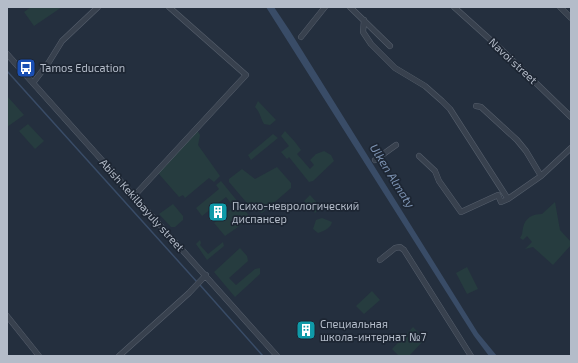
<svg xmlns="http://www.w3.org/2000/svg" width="578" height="363" font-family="'Exo 2',sans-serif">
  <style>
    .green { fill: #263c3f }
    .water { fill: #394c67 }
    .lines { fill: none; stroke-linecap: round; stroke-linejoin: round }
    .stream { stroke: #394c67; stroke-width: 1.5 }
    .minor-casing { stroke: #565f6c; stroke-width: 6 }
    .minor { stroke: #38414e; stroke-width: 5 }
    .labels { text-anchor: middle; stroke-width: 3.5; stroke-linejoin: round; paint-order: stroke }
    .street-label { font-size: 11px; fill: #b4bcc9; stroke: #1d2633 }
    .poi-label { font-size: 11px; fill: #b4bcc9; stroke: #1d2633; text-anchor: start }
    .water-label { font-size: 12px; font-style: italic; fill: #7c92b1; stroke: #1d2633 }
  </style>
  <rect width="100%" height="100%" fill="#242f3e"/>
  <path class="green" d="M31,7H62L34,26L24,12Z
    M7,96L24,115L7,127Z
    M258,101L276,120L270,125L264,124C260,117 260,112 255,107Z
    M28,124L44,141L35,149L19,131Z
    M197,130L200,135L198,145L220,176L214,182L209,178L185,198L183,195L179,197L159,174L160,170Z
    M285,131L295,142L301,150L297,154L310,169L314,165L310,160L316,154L324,151L331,155L334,161L313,181L309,182L289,157L287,159L281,152L289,146L281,136Z
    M273,134L278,138L251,160L248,155Z
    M277,167L291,183V188L262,213L252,209L229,182V179L242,169L255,179Z
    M221,181L251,218L225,236L214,223L234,207L226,197L202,216L196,208L219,189L216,185Z
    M310,195L321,207L315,213L304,201Z
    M555,202L560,230L571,242V245L553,265L533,247L525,249L532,242L527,236L523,240L520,238C523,234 522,232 523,228C525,218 532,214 542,214Z
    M173,204L183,216V220L175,227H171L159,214Z
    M322,218L332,222C331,228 324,231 318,233L313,229L316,220Z
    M200,240L201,243L200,245L208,254L223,242L224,246L207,260L196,244Z
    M240,248L247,256L248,261L229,278L236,285L255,269L260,268V274L235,297L214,272Z
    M467,267L478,289L467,294L456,273Z
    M372,291L380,300L364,314L356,306Z
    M413,327L425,339L409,356H399L392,349Z"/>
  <path class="water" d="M266,7H274L290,31L478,333L497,356H489L474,336Z"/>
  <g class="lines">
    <path class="stream" d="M7,71L197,282
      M200,285L263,356"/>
    <defs>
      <path id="minor" d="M350,7L390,46
        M454,7L504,52L571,117
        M560,7L571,18
        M364,20L363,32L371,44L395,68L425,86L442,101L450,109L508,199L541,176L571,148
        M301,37L325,7
        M7,54L277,356
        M33,83L49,62L62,41L98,7
        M476,106L481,107L517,140L526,151L541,176
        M419,156L435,171L439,181L461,212L498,195L501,202L508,199
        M375,160L396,145
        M134,196L246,75L169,7
        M380,260L395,248L400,247L404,250L471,356
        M7,316L39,356
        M119,356L189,293L206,275"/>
    </defs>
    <use href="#minor" class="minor-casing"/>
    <use href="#minor" class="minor"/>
  </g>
  <defs>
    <symbol id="bus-square" viewBox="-11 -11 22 22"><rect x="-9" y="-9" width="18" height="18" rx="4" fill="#1a4fb4" stroke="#1d2633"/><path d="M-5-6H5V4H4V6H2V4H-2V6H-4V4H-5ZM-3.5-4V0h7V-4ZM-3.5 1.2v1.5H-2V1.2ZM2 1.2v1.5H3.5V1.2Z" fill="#fff"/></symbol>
    <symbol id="building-square" viewBox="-11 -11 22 22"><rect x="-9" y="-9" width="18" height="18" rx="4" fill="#0f9aa8" stroke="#1d2633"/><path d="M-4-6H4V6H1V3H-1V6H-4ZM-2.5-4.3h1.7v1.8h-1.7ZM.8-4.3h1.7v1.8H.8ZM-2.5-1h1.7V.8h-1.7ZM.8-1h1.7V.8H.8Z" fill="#fff"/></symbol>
  </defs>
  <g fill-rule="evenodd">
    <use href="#bus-square" x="15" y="57" width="22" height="22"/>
    <use href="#building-square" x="207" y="201" width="22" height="22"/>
    <use href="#building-square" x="295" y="319" width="22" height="22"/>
  </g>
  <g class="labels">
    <g class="street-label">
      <text transform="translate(513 61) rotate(43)" y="4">Navoi street</text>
      <text transform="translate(142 205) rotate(48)" y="4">Abish Kekilbayuly street</text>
    </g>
    <g class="poi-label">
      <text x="40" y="72">Tamos Education</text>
      <text x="232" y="210">Психо-неврологический<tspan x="232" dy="13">диспансер</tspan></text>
      <text x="320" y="328">Специальная<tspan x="320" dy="13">школа-интернат №7</tspan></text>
    </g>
    <g class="water-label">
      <text transform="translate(392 176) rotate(58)" y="4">Ulken Almaty</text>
    </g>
  </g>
  <rect width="578" height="363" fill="none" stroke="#b4bcc9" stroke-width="16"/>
</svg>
